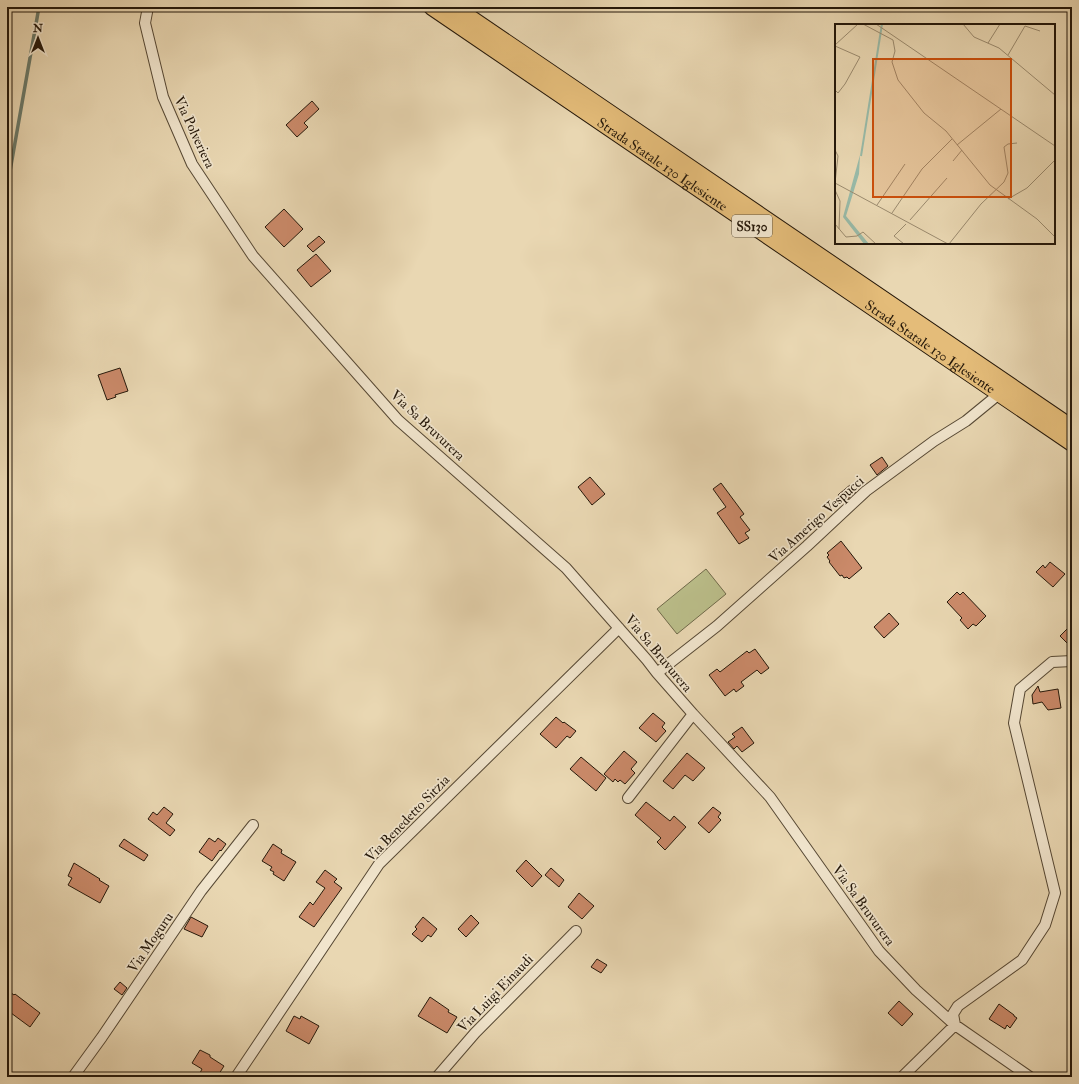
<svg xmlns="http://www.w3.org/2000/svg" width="1079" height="1084" font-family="'IM FELL Double Pica',serif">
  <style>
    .green { fill: #babd89; stroke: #706a4a }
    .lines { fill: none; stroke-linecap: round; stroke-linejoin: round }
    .stream { stroke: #6a7969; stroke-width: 3.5 }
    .building { fill: #cb8a6a; stroke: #25180a }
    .minor-casing { stroke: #564834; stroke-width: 12 }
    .primary-casing { stroke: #25180a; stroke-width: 18 }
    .minor { stroke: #f1e5cd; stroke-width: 10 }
    .primary { stroke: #e4bc79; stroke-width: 16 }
    .labels { text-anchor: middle; stroke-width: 3.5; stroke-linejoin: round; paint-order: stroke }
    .shield { fill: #f1e5cd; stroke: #625644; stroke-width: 1 }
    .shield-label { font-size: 13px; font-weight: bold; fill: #25180a }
    .street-label { font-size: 14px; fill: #25180a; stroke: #f1e5cd }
    .inset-river { fill: none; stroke: #98baa8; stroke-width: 2 }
    .inset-road { fill: none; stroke: #9b8b6f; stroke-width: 1 }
    .view { fill: #cb4f0c; fill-opacity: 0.15; stroke: #cb4f0c; stroke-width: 2 }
    .inset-edge { fill: none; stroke: #25180a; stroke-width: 2 }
  </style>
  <rect width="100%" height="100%" fill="#e9d7b2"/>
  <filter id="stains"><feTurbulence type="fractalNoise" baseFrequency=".005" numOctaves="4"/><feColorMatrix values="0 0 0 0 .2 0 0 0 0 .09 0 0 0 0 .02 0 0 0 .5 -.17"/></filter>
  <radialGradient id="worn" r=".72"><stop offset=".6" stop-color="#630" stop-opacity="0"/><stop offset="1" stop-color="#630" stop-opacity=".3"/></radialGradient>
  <path class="green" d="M706,569L726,594L677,634L657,609Z"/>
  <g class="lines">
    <path class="stream" d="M7,188L39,7"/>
  </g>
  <path class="building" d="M312,101L319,109L304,123L308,127L297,137L286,125Z
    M284,209L303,229L284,247L265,227Z
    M319,236L325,242L313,252L307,246Z
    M316,254L331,271L311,287L297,270Z
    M120,368L128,391L115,395L116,397L107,400L98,375Z
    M882,457L888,466L877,475L870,465Z
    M590,477L605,494L592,505L578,487Z
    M721,483L744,514L740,517L750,530L745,533L749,538L739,544L717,513L726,507L713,489Z
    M850,485L856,492L844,502L838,495Z
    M841,541L862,568L849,579L847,577L844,578L842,575L840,576L829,562L830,561L827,557L829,555L827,553Z
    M1050,562L1065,574L1053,587L1036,572L1043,565L1045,568Z
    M957,592L960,595L963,592L986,616L976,626L973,624L968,629L960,620L962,618L947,602Z
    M889,613L899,624L884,638L874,627Z
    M1072,624V648L1060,636Z
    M755,649L769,668L761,674L757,670L741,682L744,686L736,692L734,689L725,696L709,675L717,669L720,672L747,651L749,653Z
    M1038,686L1040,692L1058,689L1061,708L1048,710L1042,702L1033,704L1032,695Z
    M653,713L665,723L662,727L666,731L656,742L639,728Z
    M556,717L563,723L564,722L576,731L570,738L567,736L556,748L540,734Z
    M742,727L754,743L742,752L737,746L734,749L728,742L735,737L732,734Z
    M624,751L637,762L631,769L635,773L625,784L620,780L618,782L615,779L613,782L604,774Z
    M687,753L705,768L693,781L685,775L673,789L663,781Z
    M581,757L606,778L596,791L570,769Z
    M646,802L670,821L674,816L686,827L665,850L657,842L661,838L635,815Z
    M164,807L173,814L166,823L175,830L170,836L148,819L153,812L157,815Z
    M713,807L721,813L718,817L721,820L709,833L698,823Z
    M209,838L215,842L218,838L226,844L221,851L220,850L212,861L199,852Z
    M124,839L148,855L144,861L119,846Z
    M273,844L282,850L281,853L296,862L284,881L273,874L274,872L270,870L272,867L262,861Z
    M526,860L542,876L532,887L516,871Z
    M74,863L100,879L99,880L109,886L100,903L68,885L72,878L68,876Z
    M551,868L564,880L559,887L545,875Z
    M325,870L337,879L334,882L342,888L314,927L299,917L310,902L313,905L325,888L316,882Z
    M579,893L594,906L582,919L568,907Z
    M471,915L479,923L466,937L458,929Z
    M191,917L208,926L202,937L184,929Z
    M423,917L437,929L431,937L428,935L422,942L412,934L417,929L415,927Z
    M597,959L607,965L601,973L591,967Z
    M120,982L127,988L122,995L114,989Z
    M7,990L14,995L15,994L40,1013L30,1027L7,1010Z
    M430,997L449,1010L448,1012L457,1017L447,1033L418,1016Z
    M899,1001L913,1014L902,1026L888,1013Z
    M999,1004L1014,1015V1016L1017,1018L1010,1028L1007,1025L1005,1029L989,1019Z
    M294,1016L300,1019L301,1016L319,1026L309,1044L286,1031Z
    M200,1050L210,1055V1057L224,1066L217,1077H207L200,1073L202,1069L192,1063Z"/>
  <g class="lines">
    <defs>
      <path id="minor" d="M148,7L145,23L163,97L192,164L253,256L398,420L566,568L647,660L657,673L693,714L770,797L879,951L916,990L955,1025L1030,1077
        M657,673L717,626L807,546L866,491L934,441L966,421L999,394
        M628,798L693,714
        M73,1077L102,1037L201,891L253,825
        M236,1077L379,864L619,628
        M437,1077L475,1033L576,931
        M902,1077L955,1025L953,1014L958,1006L1022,960L1045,925L1055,893L1014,723L1020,689L1052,662L1072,661"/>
      <g id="primary">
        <path id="s1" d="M432,7L1072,443"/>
        <path d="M454,7L1072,428"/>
      </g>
    </defs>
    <use href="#minor" class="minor-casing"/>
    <use href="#primary" class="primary-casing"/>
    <use href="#minor" class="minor"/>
    <use href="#primary" class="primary"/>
  </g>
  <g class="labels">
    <rect class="shield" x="732" y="215" width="40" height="22" rx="3"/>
    <g class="shield-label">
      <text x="752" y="231">SS130</text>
    </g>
    <g class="street-label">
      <text transform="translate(195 132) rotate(65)" y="5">Via Polveriera</text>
      <text dy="5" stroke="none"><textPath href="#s1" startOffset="279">Strada Statale 130 Iglesiente</textPath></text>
      <text dy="5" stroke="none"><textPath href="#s1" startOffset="603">Strada Statale 130 Iglesiente</textPath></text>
      <text transform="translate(428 425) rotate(43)" y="5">Via Sa Bruvurera</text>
      <text transform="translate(816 519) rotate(-42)" y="5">Via Amerigo Vespucci</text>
      <text transform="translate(659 653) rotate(50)" y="5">Via Sa Bruvurera</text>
      <text transform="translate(407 818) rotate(-46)" y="5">Via Benedetto Sitzia</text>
      <text transform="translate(864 905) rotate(54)" y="5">Via Sa Bruvurera</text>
      <text transform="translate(150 942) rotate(-56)" y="5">Via Moguru</text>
      <text transform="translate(495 993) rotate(-46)" y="5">Via Luigi Einaudi</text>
    </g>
  </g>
  <g transform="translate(835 24)">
    <rect width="220" height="220" fill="#e9d7b2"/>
    <path d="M25,131L24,150L11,192L34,220H29L8,193Z" fill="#98baa8"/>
    <path class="inset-river" d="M26,132L47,0"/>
    <path class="inset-road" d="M28,0L58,16L60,27L57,38L63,56L89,89L111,107L155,161L202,195L220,213M41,0L220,122M128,0L139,13L164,24L220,71M153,19L165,0M0,21L23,0M0,22L25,33L10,60L3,69L0,66M173,31L190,2L205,7M122,121L166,85M0,126L3,132L0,159M118,137L127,126M0,159L113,220M0,166L5,177L4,205M173,175L192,164L220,136M42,181L70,140M57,189L87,145L117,115M75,196L112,154M0,200L11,213L22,212L28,208L41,220M69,220L59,212L71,200M114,220L146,180L169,158L173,149L169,123L173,120L182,119"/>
    <path class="view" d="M38,35H176V173H38Z"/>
    <rect width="220" height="220" class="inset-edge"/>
  </g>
  <rect width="1079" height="1084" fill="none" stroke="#e9d7b2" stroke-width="24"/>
  <rect x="8" y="8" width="1063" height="1068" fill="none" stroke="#25180a" stroke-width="2"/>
  <rect x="12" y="12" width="1055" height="1060" fill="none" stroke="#25180a"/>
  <g transform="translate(38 38)" stroke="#f1e5cd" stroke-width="3" paint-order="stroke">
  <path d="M0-3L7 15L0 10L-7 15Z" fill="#25180a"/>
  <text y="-6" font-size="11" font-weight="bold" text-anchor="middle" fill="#25180a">N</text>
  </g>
  <rect width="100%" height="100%" filter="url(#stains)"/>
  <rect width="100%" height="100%" fill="url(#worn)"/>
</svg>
